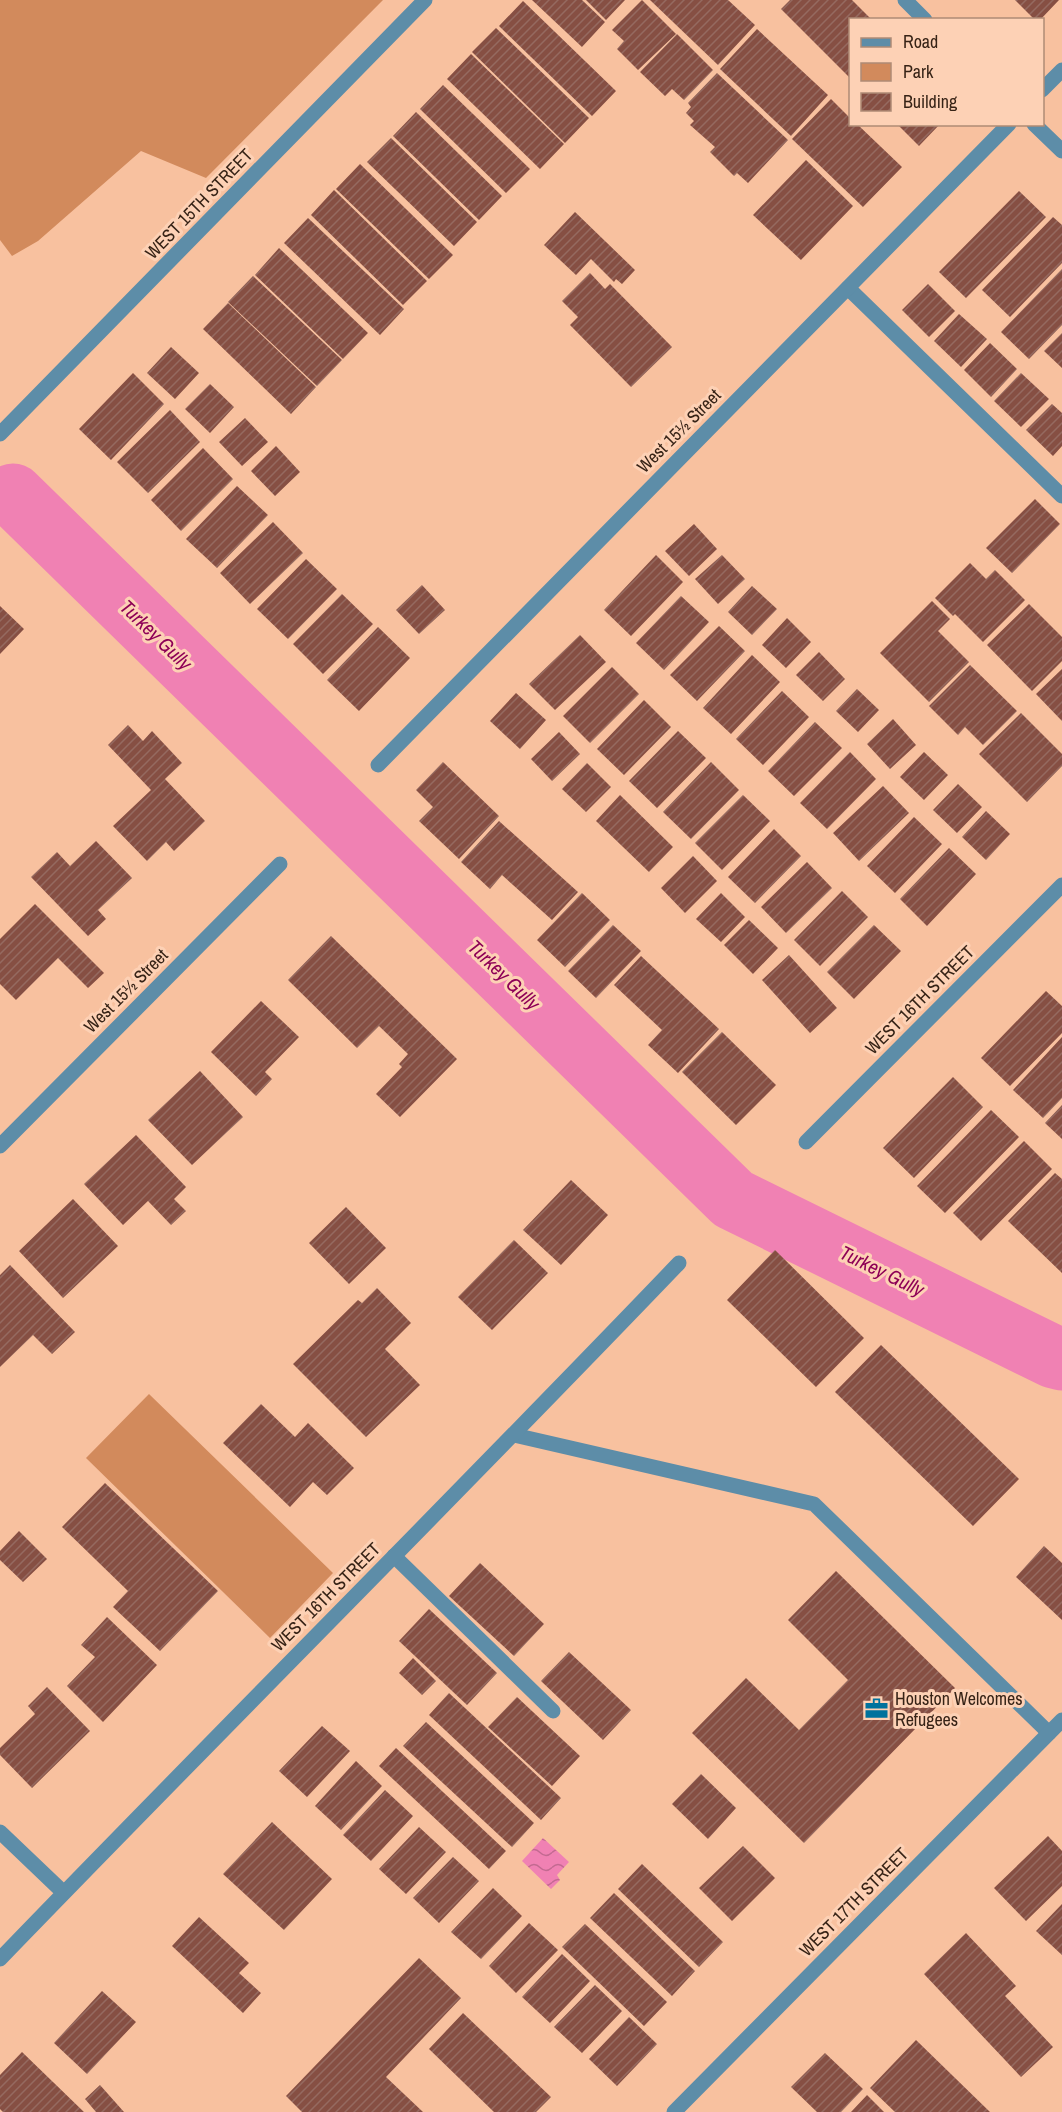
<svg xmlns="http://www.w3.org/2000/svg" width="1062" height="2112" font-family="'Archivo Narrow',sans-serif">
  <style>
    .green { fill: #d28a5c }
    .water { fill: url(#water-waves) }
    .lines { fill: none; stroke-linecap: round; stroke-linejoin: round }
    .river { stroke: #f081b3; stroke-width: 63 }
    .building { fill: url(#building-hatch) }
    .service { stroke: #5d8da8; stroke-width: 15 }
    .minor { stroke: #5d8da8; stroke-width: 15 }
    .labels { text-anchor: middle; stroke-width: 6; stroke-linejoin: round; paint-order: stroke }
    .street-label { font-size: 18px; fill: #372316; stroke: #fdd1b5 }
    .poi-label { font-size: 18px; fill: #372316; stroke: #fdd1b5; text-anchor: start }
    .water-label { font-size: 20px; font-style: italic; fill: #8e0056; stroke: #fdd1b5 }
  </style>
  <defs>
    <pattern id="water-waves" width="16" height="10" patternUnits="userSpaceOnUse" patternTransform="scale(1.5)"><rect width="16" height="10" fill="#f081b3"/><path d="M0 5q4-4 8 0t8 0" fill="none" stroke="#c36991"/></pattern>
    <pattern id="building-hatch" width="6" height="6" patternUnits="userSpaceOnUse" patternTransform="scale(1.5)"><rect width="6" height="6" fill="#864f43"/><path d="M-1 1l2-2M0 6l6-6M5 7l2-2" fill="none" stroke="#956a60"/></pattern>
  </defs>
  <rect width="100%" height="100%" fill="#f8c19f"/>
  <path class="green" d="M0,0H383L206,178L141,151L38,241L12,256L0,240Z
    M149,1394L333,1573L270,1638L86,1458Z"/>
  <path class="water" d="M543,1838L569,1862L557,1875L560,1880L551,1889L522,1861Z"/>
  <g class="lines">
    <path class="river" d="M13,495L733,1199L1054,1357L1062,1359"/>
  </g>
  <path class="building" d="M532,0H582L605,22L582,47Z
    M586,0H625L606,20Z
    M642,0L676,34L638,70L617,49L624,41L612,30Z
    M650,0H728L755,25L718,65Z
    M790,0H852L872,20H850V78L781,9Z
    M1015,0H1059L1040,20H1035Z
    M523,1L616,91L592,116L499,26Z
    M496,28L589,118L565,143L472,52Z
    M757,29L828,95L791,136L720,69Z
    M677,34L713,70L684,100L672,89L665,96L640,72Z
    M471,54L564,144L540,169L447,79Z
    M717,73L788,140L748,183L737,173L734,176L710,152L715,147L690,125L694,121L686,113L691,107L688,103Z
    M443,85L530,169L506,193L420,109Z
    M831,99L850,118V124H857L902,167L863,207L792,139Z
    M416,112L502,196L479,220L393,136Z
    M897,124H940L919,146Z
    M391,138L477,222L454,246L367,162Z
    M806,160L853,206L801,260L753,215Z
    M360,164L453,255L429,279L336,189Z
    M334,190L427,281L403,305L311,215Z
    M1019,191L1046,217L966,298L939,272Z
    M575,212L635,270L622,284L616,279L614,282L591,259L576,275L544,245Z
    M1053,217L1062,225V263L1010,317L982,290Z
    M308,218L404,309L380,335L284,243Z
    M279,248L368,333L343,359L255,275Z
    M1062,269V325L1029,359L1001,332Z
    M590,273L605,289L610,284L672,347L631,387L570,325L578,317L562,301Z
    M253,276L342,360L317,386L228,302Z
    M928,284L955,311L929,337L902,310Z
    M228,303L316,387L291,414L203,329Z
    M959,314L987,339L961,367L934,341Z
    M1062,333V368L1044,351Z
    M990,343L1017,369L991,397L964,370Z
    M171,347L199,373L175,399L147,373Z
    M133,373L164,404L111,460L79,429Z
    M1021,373L1049,399L1021,427L994,401Z
    M210,384L234,407L210,433L185,409Z
    M1052,404L1062,413V446L1053,456L1026,430Z
    M170,410L200,442L148,493L117,462Z
    M245,418L268,442L242,466L219,442Z
    M276,446L300,472L275,496L251,471Z
    M203,448L233,479L181,531L151,500Z
    M237,486L268,515L217,568L186,539Z
    M1035,499L1060,524L1012,573L986,548Z
    M273,522L303,553L250,604L220,573Z
    M694,524L717,549L689,576L665,551Z
    M656,555L683,582L631,636L604,610Z
    M722,555L745,579L718,604L695,579Z
    M306,559L337,589L288,639L257,609Z
    M970,563L986,579L995,570L1025,600L983,642L955,614L953,616L935,598Z
    M422,585L445,610L419,634L396,610Z
    M752,586L777,609L752,635L728,612Z
    M342,594L373,624L323,674L293,644Z
    M681,596L709,622L664,670L636,643Z
    M932,601L950,619L938,631L969,662L929,702L880,653Z
    M1029,604L1062,637V661L1032,691L987,645Z
    M0,606L24,629L0,654Z
    M787,618L811,642L786,668L762,645Z
    M719,626L745,651L697,701L670,675Z
    M378,627L410,658L359,711L327,680Z
    M580,635L606,662L555,710L529,684Z
    M819,652L845,679L823,701L796,675Z
    M752,655L780,682L731,734L703,708Z
    M970,665L1017,711L983,745L965,727L958,735L929,706Z
    M612,667L639,694L590,743L563,716Z
    M1062,669V721L1036,694Z
    M857,689L879,710L858,732L836,711Z
    M782,691L809,717L763,765L736,739Z
    M516,693L546,720L520,749L490,721Z
    M644,700L671,727L624,775L597,749Z
    M1021,713L1062,754V766L1027,802L979,754Z
    M893,719L916,745L890,769L867,744Z
    M815,722L842,748L794,796L768,771Z
    M128,725L143,741L152,731L182,763L165,779L205,821L174,851L166,842L147,861L113,826L151,790L108,745Z
    M678,731L706,758L657,808L629,781Z
    M559,732L580,754L552,781L531,759Z
    M850,752L876,779L827,829L800,803Z
    M924,752L948,775L924,800L900,777Z
    M443,762L499,816L459,859L419,821L433,807L416,790Z
    M711,762L739,790L691,839L663,812Z
    M587,763L611,787L586,812L562,789Z
    M958,784L982,807L957,833L933,810Z
    M883,786L909,813L859,861L833,833Z
    M620,795L673,847L649,872L596,821Z
    M743,795L770,821L722,870L695,843Z
    M986,811L1010,834L986,860L962,837Z
    M914,817L942,844L895,893L867,866Z
    M499,821L578,892L552,920L502,875L490,889L461,862Z
    M774,829L801,856L755,903L728,877Z
    M96,841L132,878L98,910L106,919L88,936L31,877L57,852L70,866Z
    M949,848L976,874L927,926L900,899Z
    M693,856L717,881L685,913L661,888Z
    M807,862L832,888L786,933L761,907Z
    M842,891L868,917L820,966L794,940Z
    M582,893L610,920L565,967L537,940Z
    M721,893L745,917L721,942L696,919Z
    M35,904L104,973L88,988L58,958L16,1000L0,984V939Z
    M749,920L778,948L753,974L724,945Z
    M613,925L641,951L596,998L568,971Z
    M874,925L901,951L854,999L827,972Z
    M331,936L457,1059L400,1117L376,1094L402,1067L399,1064L408,1054L379,1026L357,1048L288,980Z
    M789,955L837,1008L810,1033L762,980Z
    M641,956L719,1029L678,1073L648,1045L662,1030L614,985Z
    M1046,991L1062,1006V1033L1010,1086L981,1058Z
    M261,1001L299,1037L265,1072L272,1079L256,1096L211,1052Z
    M722,1032L776,1085L736,1125L682,1072Z
    M1062,1037V1098L1043,1118L1013,1090Z
    M200,1071L243,1117L192,1165L148,1120Z
    M953,1077L983,1107L914,1178L883,1148Z
    M1062,1105V1139L1045,1123Z
    M991,1110L1019,1137L945,1213L917,1186Z
    M136,1135L186,1187L174,1199L186,1211L171,1225L148,1201L123,1225L84,1184Z
    M1024,1141L1052,1169L981,1241L953,1213Z
    M1055,1173L1062,1179V1273L1008,1221Z
    M571,1180L608,1215L561,1265L523,1230Z
    M73,1199L118,1246L63,1298L19,1251Z
    M346,1207L386,1248L349,1284L309,1243Z
    M514,1240L548,1273L492,1330L458,1297Z
    M775,1250L864,1338L816,1387L727,1300Z
    M10,1265L75,1332L52,1354L33,1335L0,1367V1275Z
    M377,1288L411,1323L385,1349L420,1385L366,1437L293,1364L358,1300L362,1303Z
    M881,1345L1019,1479L973,1526L835,1392Z
    M261,1404L295,1437L308,1423L354,1468L327,1495L313,1482L290,1507L223,1443Z
    M105,1483L218,1591L160,1651L113,1607L128,1591L62,1527Z
    M19,1531L47,1559L23,1582L0,1560V1551Z
    M1044,1546L1062,1563V1620L1016,1577Z
    M480,1563L544,1624L514,1656L449,1596Z
    M836,1571L955,1688L804,1843L692,1733L746,1678L799,1730L848,1680L788,1620Z
    M429,1609L497,1673L467,1705L399,1641Z
    M107,1617L157,1665L103,1722L67,1686L95,1657L81,1645Z
    M569,1652L631,1710L603,1740L541,1681Z
    M413,1658L436,1681L422,1695L399,1673Z
    M47,1687L90,1731L32,1788L0,1755V1748L35,1714L28,1706Z
    M449,1693L561,1798L541,1820L429,1715Z
    M517,1697L580,1756L552,1786L488,1727Z
    M426,1722L534,1823L512,1847L403,1746Z
    M322,1726L350,1751L307,1797L279,1771Z
    M396,1748L506,1851L489,1869L379,1766Z
    M356,1761L382,1786L341,1830L315,1806Z
    M701,1774L736,1808L708,1839L672,1804Z
    M385,1790L413,1816L371,1861L343,1835Z
    M272,1822L332,1879L284,1930L223,1874Z
    M419,1827L446,1852L406,1894L379,1869Z
    M1048,1836L1062,1851V1886L1026,1921L994,1888Z
    M743,1846L775,1878L732,1921L699,1888Z
    M453,1857L479,1881L439,1923L413,1898Z
    M642,1864L723,1942L699,1967L618,1889Z
    M493,1888L522,1916L481,1959L451,1932Z
    M614,1893L695,1971L672,1996L590,1918Z
    M1062,1904V1955L1036,1931Z
    M199,1917L249,1963L239,1973L261,1993L243,2013L172,1946Z
    M529,1923L558,1950L516,1993L489,1966Z
    M585,1924L667,2002L644,2026L562,1947Z
    M966,1933L1016,1986L1005,1996L1053,2047L1021,2077L924,1974Z
    M562,1954L590,1981L550,2023L522,1997Z
    M419,1958L461,1998L386,2077L423,2112H302L286,2096Z
    M595,1985L622,2011L582,2053L554,2027Z
    M102,1991L136,2022L87,2074L54,2043Z
    M463,2013L551,2097L536,2112H494L429,2049Z
    M629,2017L657,2044L617,2086L589,2059Z
    M916,2040L990,2112H895L870,2088Z
    M22,2052L84,2112H3L0,2109V2075Z
    M825,2053L863,2089L841,2112H817L791,2087Z
    M100,2085L124,2112H96L85,2099Z
    M867,2095L884,2112H851Z"/>
  <g class="lines">
    <path class="service" d="M848,288L1062,496
      M514,1435L814,1504L1049,1733
      M394,1556L553,1711"/>
    <path class="minor" d="M905,0L925,20
      M1042,90L1062,70
      M1034,124L1062,151
      M0,434L425,0
      M378,765L1009,124
      M806,1142L1062,885
      M0,1146L280,864
      M0,1832L64,1893
      M0,1959C225,1726 455,1497 679,1263
      M674,2112L1062,1720"/>
  </g>
  <defs>
    <symbol id="office-bare" viewBox="-9 -9 18 18"><path d="M-6-3h4V-5.5h4V-3h4V5H-6ZM-1-4.5V-3h2v-1.5ZM-6 0V1H6V0Z" fill="#00729d" stroke="#fdd1b5" stroke-width="2.5" paint-order="stroke"/></symbol>
  </defs>
  <g fill-rule="evenodd">
    <use href="#office-bare" x="860" y="1692" width="33" height="33"/>
  </g>
  <g class="labels">
    <g class="street-label">
      <text transform="translate(199 204) rotate(-46)" y="6">WEST 15TH STREET</text>
      <text transform="translate(679 431) rotate(-45)" y="6">West 15½ Street</text>
      <text transform="translate(126 991) rotate(-45)" y="6">West 15½ Street</text>
      <text transform="translate(920 1000) rotate(-45)" y="6">WEST 16TH STREET</text>
      <text transform="translate(326 1597) rotate(-45)" y="6">WEST 16TH STREET</text>
      <text transform="translate(854 1902) rotate(-45)" y="6">WEST 17TH STREET</text>
    </g>
    <g class="poi-label">
      <text x="895" y="1705">Houston Welcomes<tspan x="895" dy="21">Refugees</tspan></text>
    </g>
    <g class="water-label">
      <text transform="translate(156 635) rotate(44)" y="7">Turkey Gully</text>
      <text transform="translate(504 975) rotate(44)" y="7">Turkey Gully</text>
      <text transform="translate(882 1271) rotate(26)" y="7">Turkey Gully</text>
    </g>
  </g>
  <rect x="849" y="18" width="195" height="108" fill="#fdd1b5" stroke="#ae8b75" stroke-width="1.5"/>
  <rect x="861" y="38" width="30" height="9" fill="#5d8da8" stroke="#ae8b75" stroke-width="1.5"/>
  <text x="903" y="48" font-size="18" fill="#372316">Road</text>
  <rect x="861" y="63" width="30" height="18" fill="#d28a5c" stroke="#ae8b75" stroke-width="1.5"/>
  <text x="903" y="78" font-size="18" fill="#372316">Park</text>
  <rect x="861" y="93" width="30" height="18" fill="url(#building-hatch)" stroke="#ae8b75" stroke-width="1.5"/>
  <text x="903" y="108" font-size="18" fill="#372316">Building</text>
</svg>
